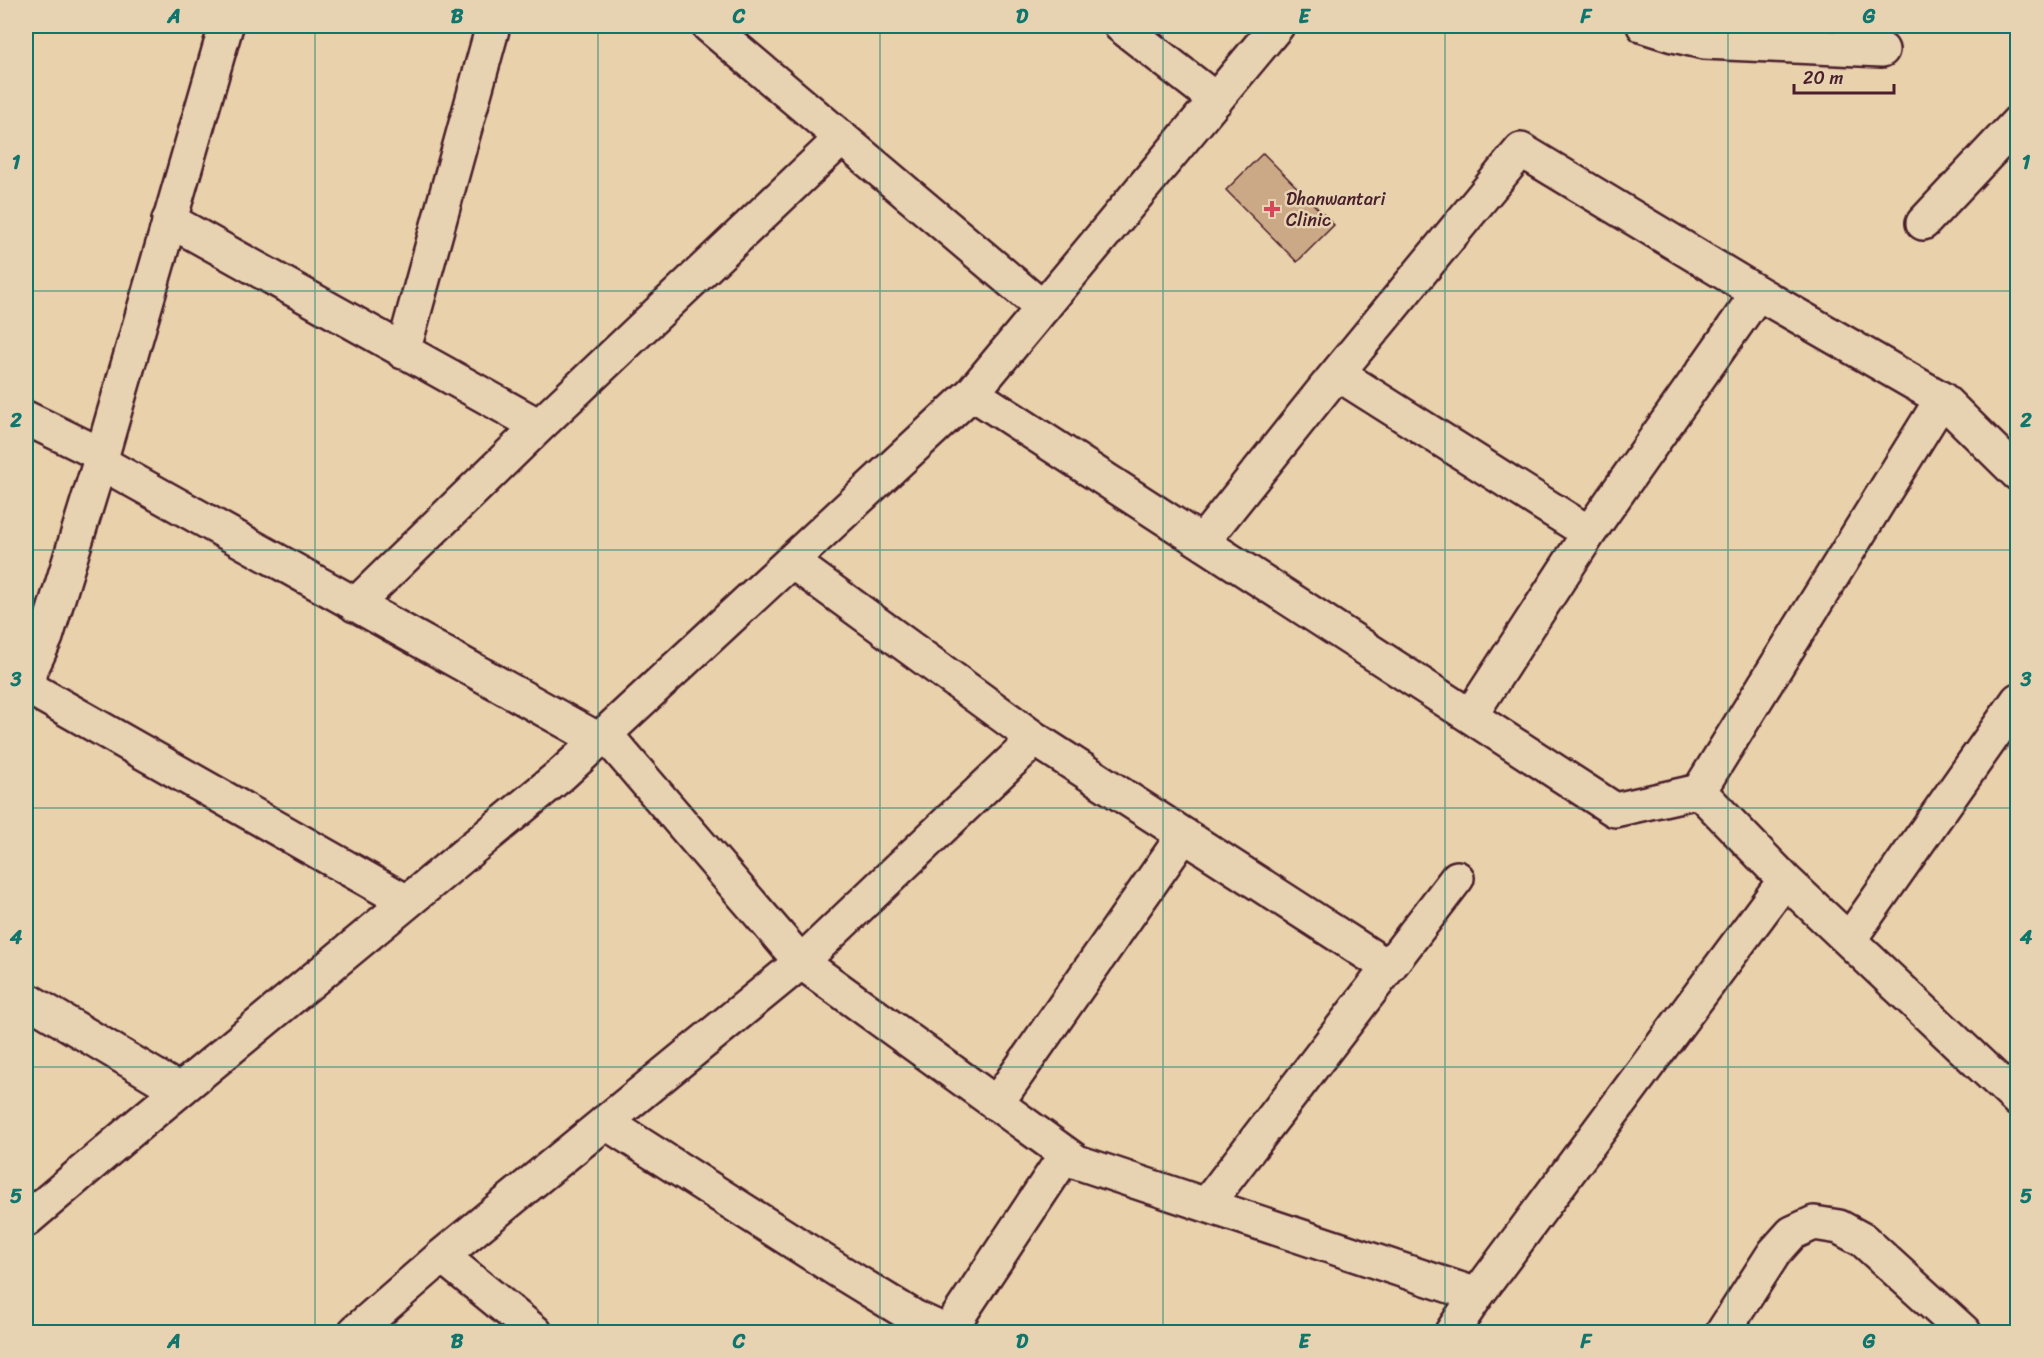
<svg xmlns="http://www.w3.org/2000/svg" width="2043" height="1358" font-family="Sriracha,sans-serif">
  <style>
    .building { fill: #cba986; stroke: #4a1f2b; stroke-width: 1.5 }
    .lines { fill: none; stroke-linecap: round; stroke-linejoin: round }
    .street-casing { stroke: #4a1f2b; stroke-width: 38 }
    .secondary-casing { stroke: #4a1f2b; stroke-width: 38 }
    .street { stroke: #e7d3b1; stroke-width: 33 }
    .secondary { stroke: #e7d3b1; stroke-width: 33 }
    .grid { fill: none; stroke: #0f766e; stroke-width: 1.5; stroke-opacity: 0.55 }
    .poi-dot { fill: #d1495b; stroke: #e7d3b1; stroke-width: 2 }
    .labels { text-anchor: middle; stroke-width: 5; stroke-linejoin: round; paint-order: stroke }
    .poi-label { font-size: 18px; fill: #4a1f2b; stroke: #e7d3b1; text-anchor: start }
    .neatline { fill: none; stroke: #0f766e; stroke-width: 2 }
    .grid-label { font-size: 20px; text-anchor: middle; font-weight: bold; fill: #0f766e }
  </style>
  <rect width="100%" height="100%" fill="#e8d1ab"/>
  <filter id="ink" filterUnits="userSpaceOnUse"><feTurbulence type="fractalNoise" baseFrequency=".0167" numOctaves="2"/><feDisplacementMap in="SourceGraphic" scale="12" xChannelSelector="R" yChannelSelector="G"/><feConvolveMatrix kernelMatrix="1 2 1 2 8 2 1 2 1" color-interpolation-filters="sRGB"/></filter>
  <g filter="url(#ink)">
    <path class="building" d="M1263,153L1334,225L1297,262L1226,190Z"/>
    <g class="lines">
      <defs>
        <path id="street" d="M709,26L1043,308
          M1121,26L1216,100
          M1644,26L1673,35L1704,42L1882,50
          M169,220L539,426
          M1923,223L2018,122
          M403,352L493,26
          M1338,374L1589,533
          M972,393L1615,810L1699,791L1785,880L2018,1100
          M26,418L102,455
          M100,462L599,740
          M1202,542L1325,388L1521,150L1758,293L1942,399
          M791,561L1035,739L1388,967
          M355,605L539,426L842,138
          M26,686L407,902
          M1470,716L1589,533L1758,293
          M605,734L801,962L1077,1162L1477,1295L1785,880
          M1699,791L1942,399L2018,474
          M1849,940L2018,700
          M26,999L179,1090
          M996,1104L1184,835
          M605,1122L839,1271L914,1317L947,1332
          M1207,1204L1457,878
          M26,1220L140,1123L562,774L972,393L1277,26
          M442,1256L535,1332
          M355,1332L442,1256L801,962L1035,739
          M948,1332L1066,1154
          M1452,1332L1477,1295
          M1723,1332L1774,1253L1792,1233L1814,1223L1839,1227L1863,1240L1964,1332"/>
        <path id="secondary" d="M26,680L46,637L100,462L226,26"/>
      </defs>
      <use href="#street" class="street-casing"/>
      <use href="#secondary" class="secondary-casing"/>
      <use href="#street" class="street"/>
      <use href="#secondary" class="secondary"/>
    </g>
  </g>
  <path class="grid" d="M315,26V1332M598,26V1332M880,26V1332M1163,26V1332M1445,26V1332M1728,26V1332M26,291H2018M26,550H2018M26,808H2018M26,1067H2018"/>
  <path class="poi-dot" d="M1269 200h6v6h6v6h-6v6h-6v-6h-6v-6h6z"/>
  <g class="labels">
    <g class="poi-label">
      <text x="1286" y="205">Dhanwantari<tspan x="1286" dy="21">Clinic</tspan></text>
    </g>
  </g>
  <rect width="2043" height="1358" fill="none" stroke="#e7d3b1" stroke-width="66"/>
  <path d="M1794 84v9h100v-9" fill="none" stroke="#4a1f2b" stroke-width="3"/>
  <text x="1803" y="84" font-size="18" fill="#4a1f2b" stroke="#e7d3b1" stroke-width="4.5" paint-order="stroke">20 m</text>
  <rect x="33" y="33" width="1977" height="1292" class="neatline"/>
  <g class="grid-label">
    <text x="174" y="23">A</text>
    <text x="457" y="23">B</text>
    <text x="739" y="23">C</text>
    <text x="1022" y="23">D</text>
    <text x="1304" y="23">E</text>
    <text x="1586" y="23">F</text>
    <text x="1869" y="23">G</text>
    <text x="16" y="169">1</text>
    <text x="2026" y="169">1</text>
    <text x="16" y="427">2</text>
    <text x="2026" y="427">2</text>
    <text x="16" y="686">3</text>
    <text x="2026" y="686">3</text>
    <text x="16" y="944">4</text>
    <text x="2026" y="944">4</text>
    <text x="16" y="1203">5</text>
    <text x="2026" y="1203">5</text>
    <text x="174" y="1348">A</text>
    <text x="457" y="1348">B</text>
    <text x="739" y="1348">C</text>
    <text x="1022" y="1348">D</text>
    <text x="1304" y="1348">E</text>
    <text x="1586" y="1348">F</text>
    <text x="1869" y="1348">G</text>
  </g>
</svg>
